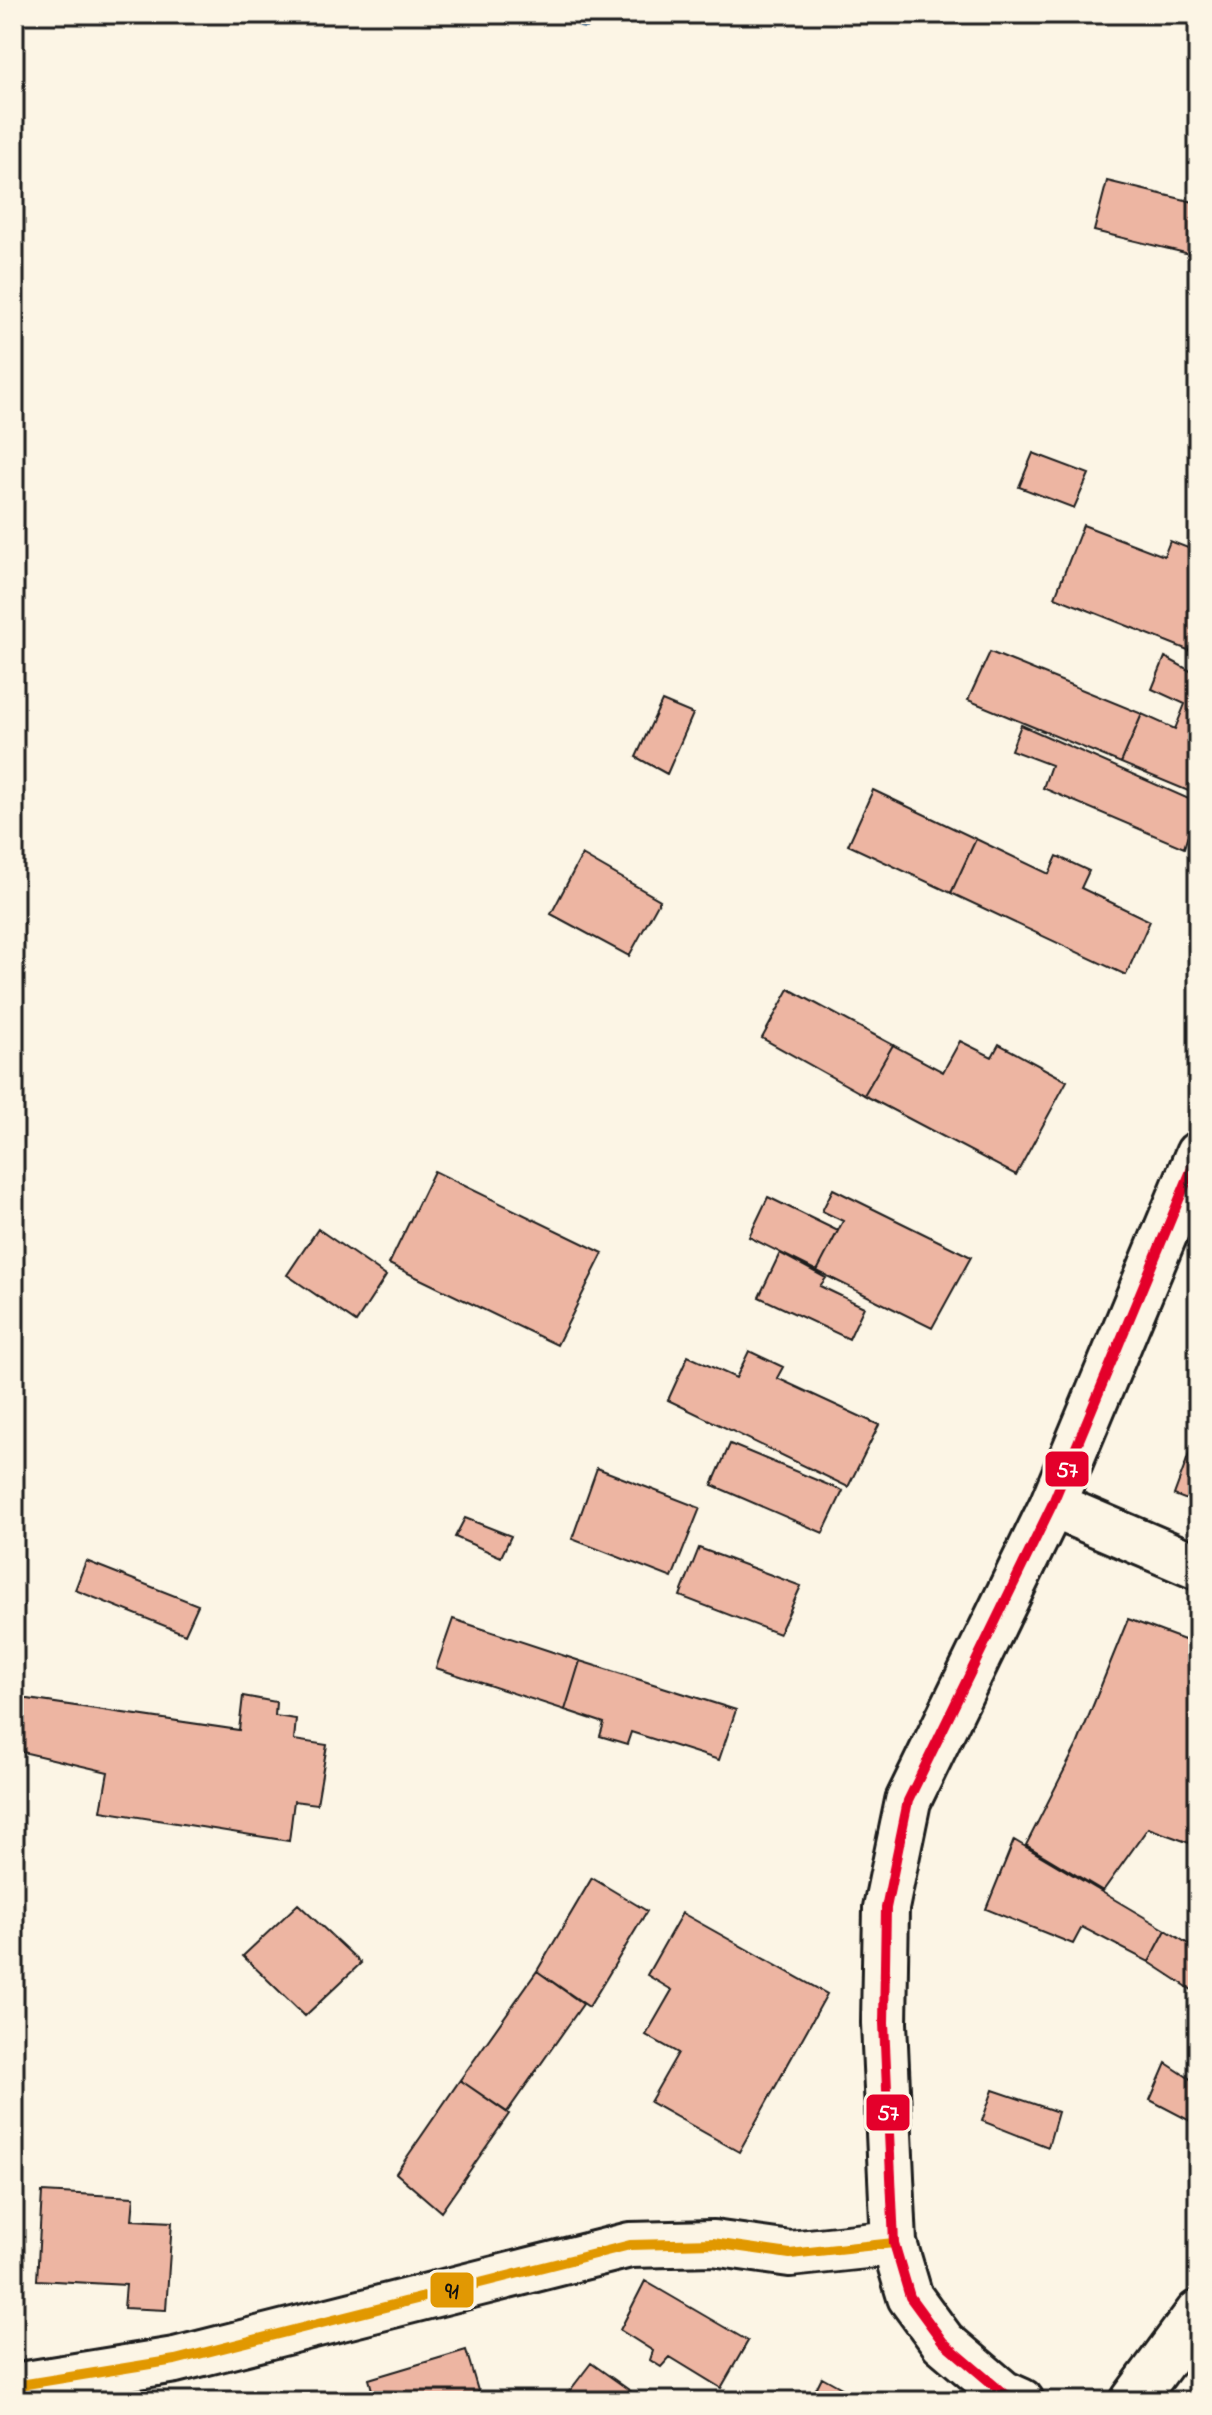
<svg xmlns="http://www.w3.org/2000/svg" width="1212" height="2415" font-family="'Indie Flower',sans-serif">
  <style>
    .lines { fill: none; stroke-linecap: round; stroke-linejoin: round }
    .stream { stroke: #628099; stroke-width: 18 }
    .building { fill: #edb5a2; stroke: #1c1c1c; stroke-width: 2 }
    .minor-casing { stroke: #1c1c1c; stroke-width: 50 }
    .minor { stroke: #fcf5e5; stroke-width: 44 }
    .bus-1-casing { stroke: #fcf5e5; stroke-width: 16 }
    .bus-2-casing { stroke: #fcf5e5; stroke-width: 16 }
    .bus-1 { stroke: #e19803; stroke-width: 10 }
    .bus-2 { stroke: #e4002b; stroke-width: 10 }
    .line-badge { stroke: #fcf5e5; stroke-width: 3 }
    .badge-label { font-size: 22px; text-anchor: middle; font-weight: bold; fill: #fff }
    .pale-badge-label { font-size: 22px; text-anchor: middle; font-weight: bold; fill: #111 }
  </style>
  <rect width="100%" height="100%" fill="#fcf5e5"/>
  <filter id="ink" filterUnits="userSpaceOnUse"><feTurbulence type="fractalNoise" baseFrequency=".0125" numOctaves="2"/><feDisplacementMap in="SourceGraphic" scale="16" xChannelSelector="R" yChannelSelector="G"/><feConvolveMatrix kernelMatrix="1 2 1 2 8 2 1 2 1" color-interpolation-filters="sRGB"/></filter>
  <g filter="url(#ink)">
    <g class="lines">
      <path class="stream" d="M580,14L584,20"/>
    </g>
    <path class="building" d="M1107,181L1198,203V256L1094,231Z
      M1033,453L1089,474L1074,508L1019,487Z
      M1083,525L1164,556L1170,541L1196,551L1190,566L1198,570V654L1055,597Z
      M990,652L1142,714L1121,763L968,700Z
      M1165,657L1198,675V795L1121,763L1142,714L1175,729L1185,704L1152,689Z
      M662,701L693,714L667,774L636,757Z
      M1021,725L1198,803L1184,848L1043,788L1051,765L1011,750Z
      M873,790L976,839L951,893L848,845Z
      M976,839L1049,874L1057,856L1089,871L1081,888L1150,921L1126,975L951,893Z
      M582,855L660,900L629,956L551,914Z
      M789,989L893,1045L864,1095L762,1038Z
      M960,1041L992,1057L999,1044L1067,1081L1016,1175L864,1095L893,1045L943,1072Z
      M434,1171L603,1253L557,1345L389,1264Z
      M833,1189L971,1257L932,1328L817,1271L843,1221L822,1211Z
      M768,1197L838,1231L817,1271L749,1237Z
      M318,1229L386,1276L356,1322L287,1275Z
      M780,1253L826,1278L820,1286L864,1307L849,1339L759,1297Z
      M749,1351L783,1367L777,1378L879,1425L848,1487L668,1400L688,1356L736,1378Z
      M1196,1435H1198V1504L1174,1495Z
      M730,1444L843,1491L823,1533L712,1485Z
      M597,1468L700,1508L672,1578L572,1539Z
      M465,1518L511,1536L501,1557L455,1537Z
      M699,1548L801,1586L779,1634L680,1596Z
      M86,1561L198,1605L185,1634L75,1590Z
      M453,1619L580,1661L565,1710L436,1668Z
      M1128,1619L1198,1645V1846L1148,1828L1103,1891L1026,1845L1077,1745Z
      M580,1661L736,1710L719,1760L631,1732L627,1744L600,1736L604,1723L565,1710Z
      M243,1696L276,1702L275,1716L296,1719L294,1740L327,1745L317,1804L294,1801L289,1841L101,1811L108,1772L14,1750V1697L239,1730Z
      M1014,1840L1166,1930L1149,1962L1082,1927L1073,1944L986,1909Z
      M592,1878L647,1911L589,2007L537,1971Z
      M298,1904L361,1963L305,2016L243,1956Z
      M682,1913L827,1994L739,2152L650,2102L678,2053L646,2035L672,1990L647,1975Z
      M1166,1930L1198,1950V1994L1149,1962Z
      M537,1971L583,2004L507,2112L460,2080Z
      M1166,2063L1198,2084V2106L1190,2121L1150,2100Z
      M460,2080L509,2114L441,2212L396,2173Z
      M993,2090L1058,2112L1048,2147L982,2121Z
      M42,2192L134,2197L132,2220L172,2222L166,2310L124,2308L126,2285L37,2280Z
      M645,2281L748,2341L721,2388L670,2357L661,2367L650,2360L653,2351L620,2330Z
      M466,2350L481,2401H375L369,2379Z
      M591,2363L639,2397L637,2401H562Z
      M822,2377L865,2401H810Z"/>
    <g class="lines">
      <defs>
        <path id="minor" d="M1052,1505L1198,1567
          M14,2386L175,2360L630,2245L713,2243L790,2254L894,2243
          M1021,2401L1003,2393L943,2342L910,2297L894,2243L884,2023L886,1908L908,1801L1052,1505L1198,1154
          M1133,2401L1198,2313"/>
      </defs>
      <use href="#minor" class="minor-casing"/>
      <use href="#minor" class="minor"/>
      <defs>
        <path id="bus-1" d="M14,2386L175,2360L630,2245L713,2243L790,2254L894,2243"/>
        <path id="bus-2" d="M1021,2401L1003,2393L943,2342L910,2297L894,2243L884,2023L886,1908L908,1801L1052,1505L1198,1154"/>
      </defs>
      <use href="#bus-1" class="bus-1-casing"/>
      <use href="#bus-2" class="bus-2-casing"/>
      <use href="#bus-1" class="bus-1"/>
      <use href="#bus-2" class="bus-2"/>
    </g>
  </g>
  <g class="line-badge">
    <rect x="1044" y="1450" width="46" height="38" rx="8" fill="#e4002b"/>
    <rect x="865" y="2093" width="46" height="39" rx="8" fill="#e4002b"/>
    <rect x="429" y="2271" width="46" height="38" rx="8" fill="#e19803"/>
  </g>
  <g class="badge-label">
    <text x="1067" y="1477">57</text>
    <text x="888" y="2120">57</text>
  </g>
  <g class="pale-badge-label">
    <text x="452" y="2298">91</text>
  </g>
  <rect width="1212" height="2415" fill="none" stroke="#fcf5e5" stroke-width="48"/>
  <rect x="24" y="24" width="1164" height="2367" fill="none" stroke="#1c1c1c" stroke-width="3" filter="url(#ink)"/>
</svg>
